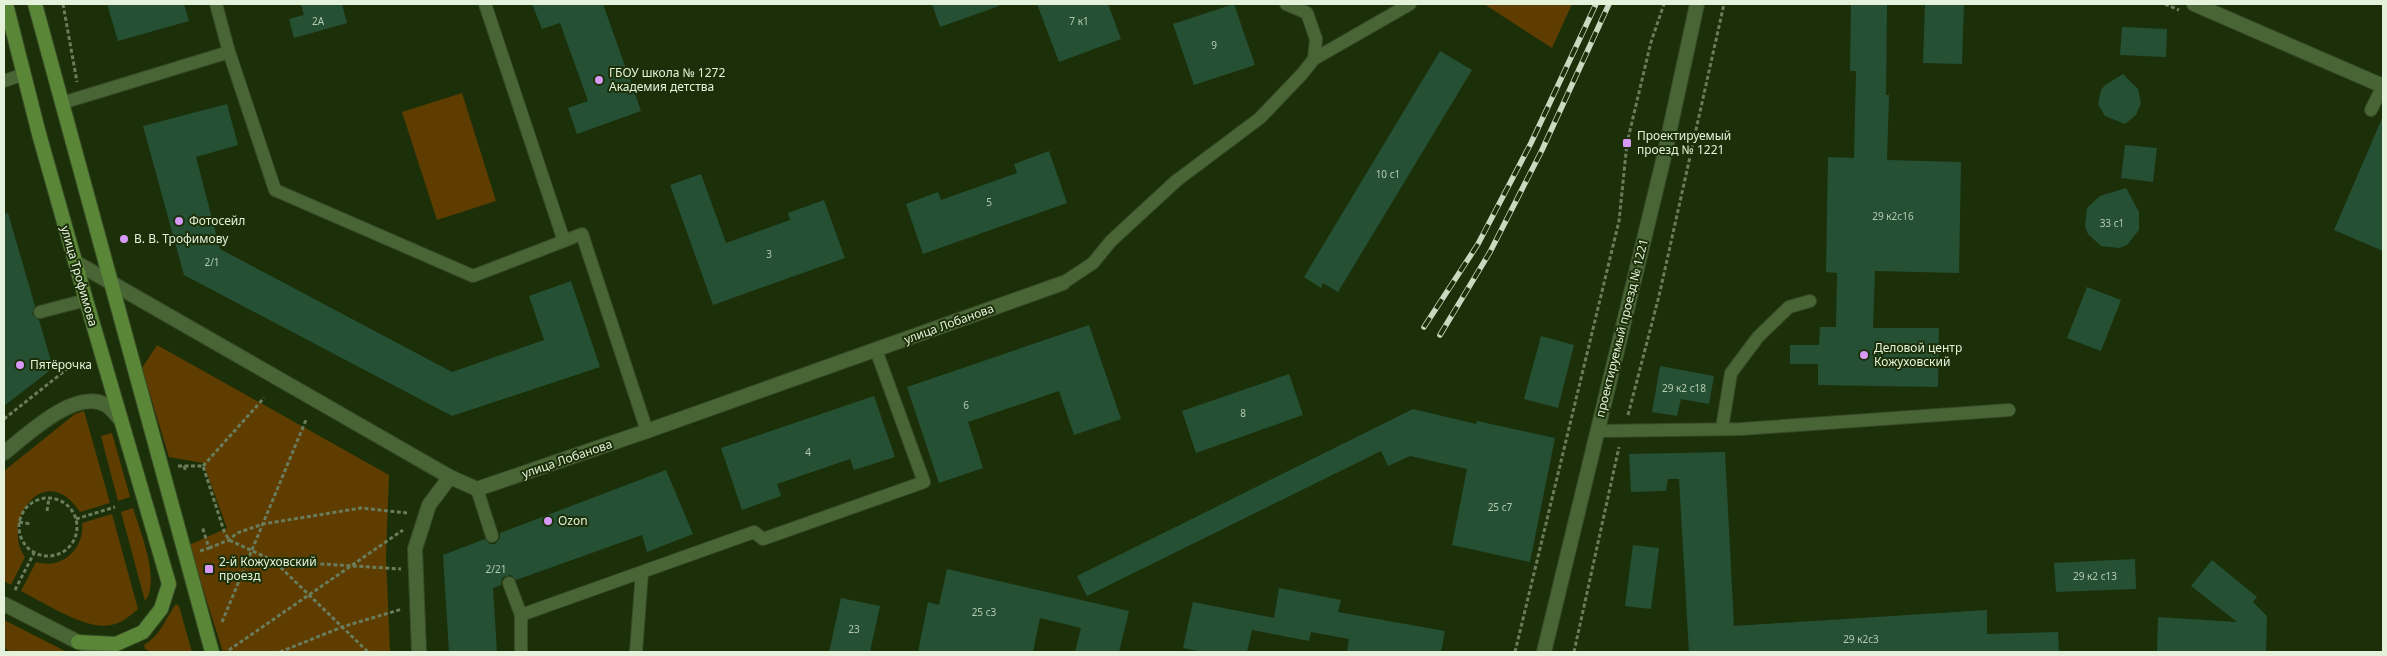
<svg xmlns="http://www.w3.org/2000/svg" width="2387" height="656" font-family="'Noto Sans',sans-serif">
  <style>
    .green { fill: #5f3d00 }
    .building { fill: #255034 }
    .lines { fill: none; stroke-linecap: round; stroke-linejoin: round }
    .service-casing { stroke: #374b26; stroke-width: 14 }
    .minor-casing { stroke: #374b26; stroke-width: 16 }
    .tertiary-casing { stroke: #374b26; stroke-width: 16 }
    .secondary-casing { stroke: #374b26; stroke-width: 16 }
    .path { stroke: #697c5b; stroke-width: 3; stroke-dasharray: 4 2.5; stroke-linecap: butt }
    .service { stroke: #496536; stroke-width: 12 }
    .minor { stroke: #496536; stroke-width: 14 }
    .tertiary { stroke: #496536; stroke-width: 14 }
    .secondary { stroke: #5a8638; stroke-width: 14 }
    .rail-casing { stroke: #c9d8bf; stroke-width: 5.5 }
    .rail { stroke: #1b3009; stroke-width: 4; stroke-dasharray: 11; stroke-linecap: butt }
    .poi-dot { fill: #d89af8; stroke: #1b3009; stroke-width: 2 }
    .labels { text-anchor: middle; stroke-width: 4; stroke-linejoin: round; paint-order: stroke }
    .number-label { font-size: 10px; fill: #b4cab1 }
    .poi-label { font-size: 12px; fill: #e4f2db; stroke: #1b3009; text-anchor: start }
    .street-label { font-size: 12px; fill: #e4f2db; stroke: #1b3009 }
  </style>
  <rect width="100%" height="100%" fill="#1b3009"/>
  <path class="green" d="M1484,4H1572L1552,48Z
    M462,93L496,201L437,220L402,112Z
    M157,345L389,475L386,556L390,652H223L189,545L227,528L203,463L169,457L142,368Z
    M84,411L110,503L80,512C45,458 0,522 25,557L11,585L4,581V471L75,414Z
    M112,433L130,497L118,501L101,436Z
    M133,508C140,531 161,581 145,601L121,512Z
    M112,514L138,609C130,616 122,623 111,625C87,631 43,602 21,591L36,562C61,570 85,549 82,523Z
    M176,604L179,606L192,652H152L145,649L144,645C161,635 165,619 176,604Z
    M4,620L65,651L69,652H11L4,648Z"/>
  <path class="building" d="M107,4H184L189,21L118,41Z
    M301,4H342L347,23L294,38L289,19L304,15Z
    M532,4H603L641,111L577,134L568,108L588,101L560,23L542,29Z
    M932,4H999V6L940,27Z
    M1037,4H1108L1121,39L1059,62Z
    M1234,4L1255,65L1194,85L1173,24Z
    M1851,4H1887L1886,95H1889L1887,160L1961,162L1959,273L1875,271L1873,328H1939L1938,387L1818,385V364H1790V345H1819L1820,327H1836L1837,273L1826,272L1828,157L1854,158L1856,71H1850Z
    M1925,4H1964L1962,64L1923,63Z
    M2122,27L2167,29L2166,57L2120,55Z
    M1440,51L1472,70L1338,292L1323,283L1321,288L1304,277Z
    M2123,74L2138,89L2141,103L2136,115L2125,124L2105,116L2098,104L2101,90L2105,85Z
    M227,104L238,145L196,157L220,249L452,372L544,340L529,296L571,281L600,367L452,416L184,275L143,126Z
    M2383,116V251L2334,230Z
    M2125,145L2157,148L2153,182L2121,178Z
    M1049,151L1067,203L923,254L906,204L938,192L941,200L1017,173L1014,164Z
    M701,174L726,243L790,220L788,213L824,200L845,258L713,305L670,185Z
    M2126,188L2139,212V230L2127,245L2119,248L2101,246L2088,234L2085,226L2087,208L2100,196Z
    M8,213L35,306L32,314L39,320L53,368L4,406V214Z
    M2087,287L2121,300L2101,351L2067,338Z
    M1089,325L1121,419L1074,435L1059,391L968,422L983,468L939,483L907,387Z
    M1541,336L1574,345L1558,408L1524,399Z
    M1660,366L1714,376L1709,404L1681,399L1677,416L1652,412Z
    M1289,374L1303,415L1196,453L1182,411Z
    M874,396L895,457L854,470L850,459L777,484L781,496L742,510L721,448Z
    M1413,409L1476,424L1477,421L1555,438L1530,562L1452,545L1467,469L1410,456L1388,466L1381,451L1087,596L1077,576Z
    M1725,452L1734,626L1987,610V634L2058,632L2059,652H1689L1679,479H1668L1666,491L1631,492L1629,454Z
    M666,470L693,534L647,552L642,535L516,580L511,575L506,576L502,578L501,585L493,588L497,652H449L443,555L485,539L490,544H495L500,538V533Z
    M1633,545L1659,548L1651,609L1625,606Z
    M2135,559L2136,589L2056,592L2054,563Z
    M2212,560L2257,597L2253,602L2267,616L2266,652H2157L2158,617L2237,622L2191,586Z
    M947,569L1129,611L1119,652H1075L1081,628L1040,618L1033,652H918L928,602L939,605Z
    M1279,588L1341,600L1338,612L1445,631L1441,652H1347L1349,639L1311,632L1309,641L1252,630L1247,652H1202L1183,648L1193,602L1274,618Z
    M841,598L880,606L870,652H829Z"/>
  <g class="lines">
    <defs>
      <path id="service" d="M216,4L229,52
        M485,4L564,241
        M1314,59L1410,4
        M4,81L24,74
        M62,103L229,52L275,190L473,276L582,234L647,431
        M2371,110L2383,86
        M1063,283L1093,263L1111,241L1176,181L1260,118L1302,74L1314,59L1316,39L1307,13L1286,4
        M40,312L86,300
        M1722,428L1731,373L1758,337L1789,307L1810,301
        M1597,431L1741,429L2009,410
        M477,489L492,536
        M509,583L521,615L754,532L763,539L924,482L876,350
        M521,615V652
        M636,652L642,572"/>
      <path id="minor" d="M2194,4L2383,86
        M75,262L450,477L477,489L647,431L1063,283
        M4,453C27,435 73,390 104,404C110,406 116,415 121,420
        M419,652L415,549L429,505L450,477
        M1544,652L1663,161L1697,4"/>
      <path id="tertiary" d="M4,604L78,642L107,652"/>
      <path id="secondary" d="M6,4L39,134L86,300L169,584L161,609L143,632L116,644L78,642
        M35,4L212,652"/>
    </defs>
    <use href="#service" class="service-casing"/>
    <use href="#minor" class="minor-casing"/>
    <use href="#tertiary" class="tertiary-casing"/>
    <use href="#secondary" class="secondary-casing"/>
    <path class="path" d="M63,4L77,82
      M2165,4L2179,10
      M1628,415L1659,296L1724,4
      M4,419L72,365
      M178,466H203L224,531L229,540L274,561L368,652
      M184,466L186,472
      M203,466L264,398
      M19 527a29 29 0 1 1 58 0a29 29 0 1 1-58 0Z
      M47,511L49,498
      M76,519L115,507
      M19,522L31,524
      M209,548L229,540L237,533L263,524L361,508L407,513
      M200,551L209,548L202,526
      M275,561L401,569
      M15,590L34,553
      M222,622L306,420
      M229,650L403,530
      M280,652L342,627L402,609
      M1515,652L1619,221L1627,143L1651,42L1664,4
      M1574,652L1619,447"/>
    <use href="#service" class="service"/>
    <use href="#minor" class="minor"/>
    <use href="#tertiary" class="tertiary"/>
    <use href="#secondary" class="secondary"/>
    <defs>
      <path id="rail" d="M1424,327L1478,244L1531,143L1596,4
        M1440,335L1490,252L1542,150L1609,4"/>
    </defs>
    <use href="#rail" class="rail-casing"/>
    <use href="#rail" class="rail"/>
  </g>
  <g class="poi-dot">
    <circle cx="599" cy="80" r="5"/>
    <rect x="1622" y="138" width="10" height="10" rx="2.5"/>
    <circle cx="179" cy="221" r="5"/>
    <circle cx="124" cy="239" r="5"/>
    <circle cx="1864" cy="355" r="5"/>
    <circle cx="20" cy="365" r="5"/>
    <circle cx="548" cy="521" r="5"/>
    <rect x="204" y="564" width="10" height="10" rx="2.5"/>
  </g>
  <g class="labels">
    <g class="number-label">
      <text x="318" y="25">2А</text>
      <text x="1079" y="25">7 к1</text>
      <text x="1214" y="49">9</text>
      <text x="1388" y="178">10 с1</text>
      <text x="989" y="206">5</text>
      <text x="1893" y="220">29 к2с16</text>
      <text x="2112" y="227">33 с1</text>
      <text x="769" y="258">3</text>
      <text x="212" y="266">2/1</text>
      <text x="1684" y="392">29 к2 с18</text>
      <text x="966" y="409">6</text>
      <text x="1243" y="417">8</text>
      <text x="808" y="456">4</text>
      <text x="1500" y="511">25 с7</text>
      <text x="496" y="573">2/21</text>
      <text x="2095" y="580">29 к2 с13</text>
      <text x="984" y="616">25 с3</text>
      <text x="854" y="633">23</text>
      <text x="1861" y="643">29 к2с3</text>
    </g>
    <g class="poi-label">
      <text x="609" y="77">ГБОУ школа № 1272<tspan x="609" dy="14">Академия детства</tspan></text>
      <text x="1637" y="140">Проектируемый<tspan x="1637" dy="14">проезд № 1221</tspan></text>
      <text x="189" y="225">Фотосейл</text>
      <text x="134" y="243">В. В. Трофимову</text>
      <text x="1874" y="352">Деловой центр<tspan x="1874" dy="14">Кожуховский</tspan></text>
      <text x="30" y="369">Пятёрочка</text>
      <text x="558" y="525">Ozon</text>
      <text x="219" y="566">2-й Кожуховский<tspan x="219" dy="14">проезд</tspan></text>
    </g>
    <g class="street-label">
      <text transform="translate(79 276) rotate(74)" y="4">улица Трофимова</text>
      <text transform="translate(949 324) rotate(-20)" y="4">улица Лобанова</text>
      <text transform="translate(1622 328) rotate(-76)" y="4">проектируемый проезд № 1221</text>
      <text transform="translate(567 459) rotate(-19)" y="4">улица Лобанова</text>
    </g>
  </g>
  <rect width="2387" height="656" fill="none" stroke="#e4f2db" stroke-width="10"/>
</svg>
